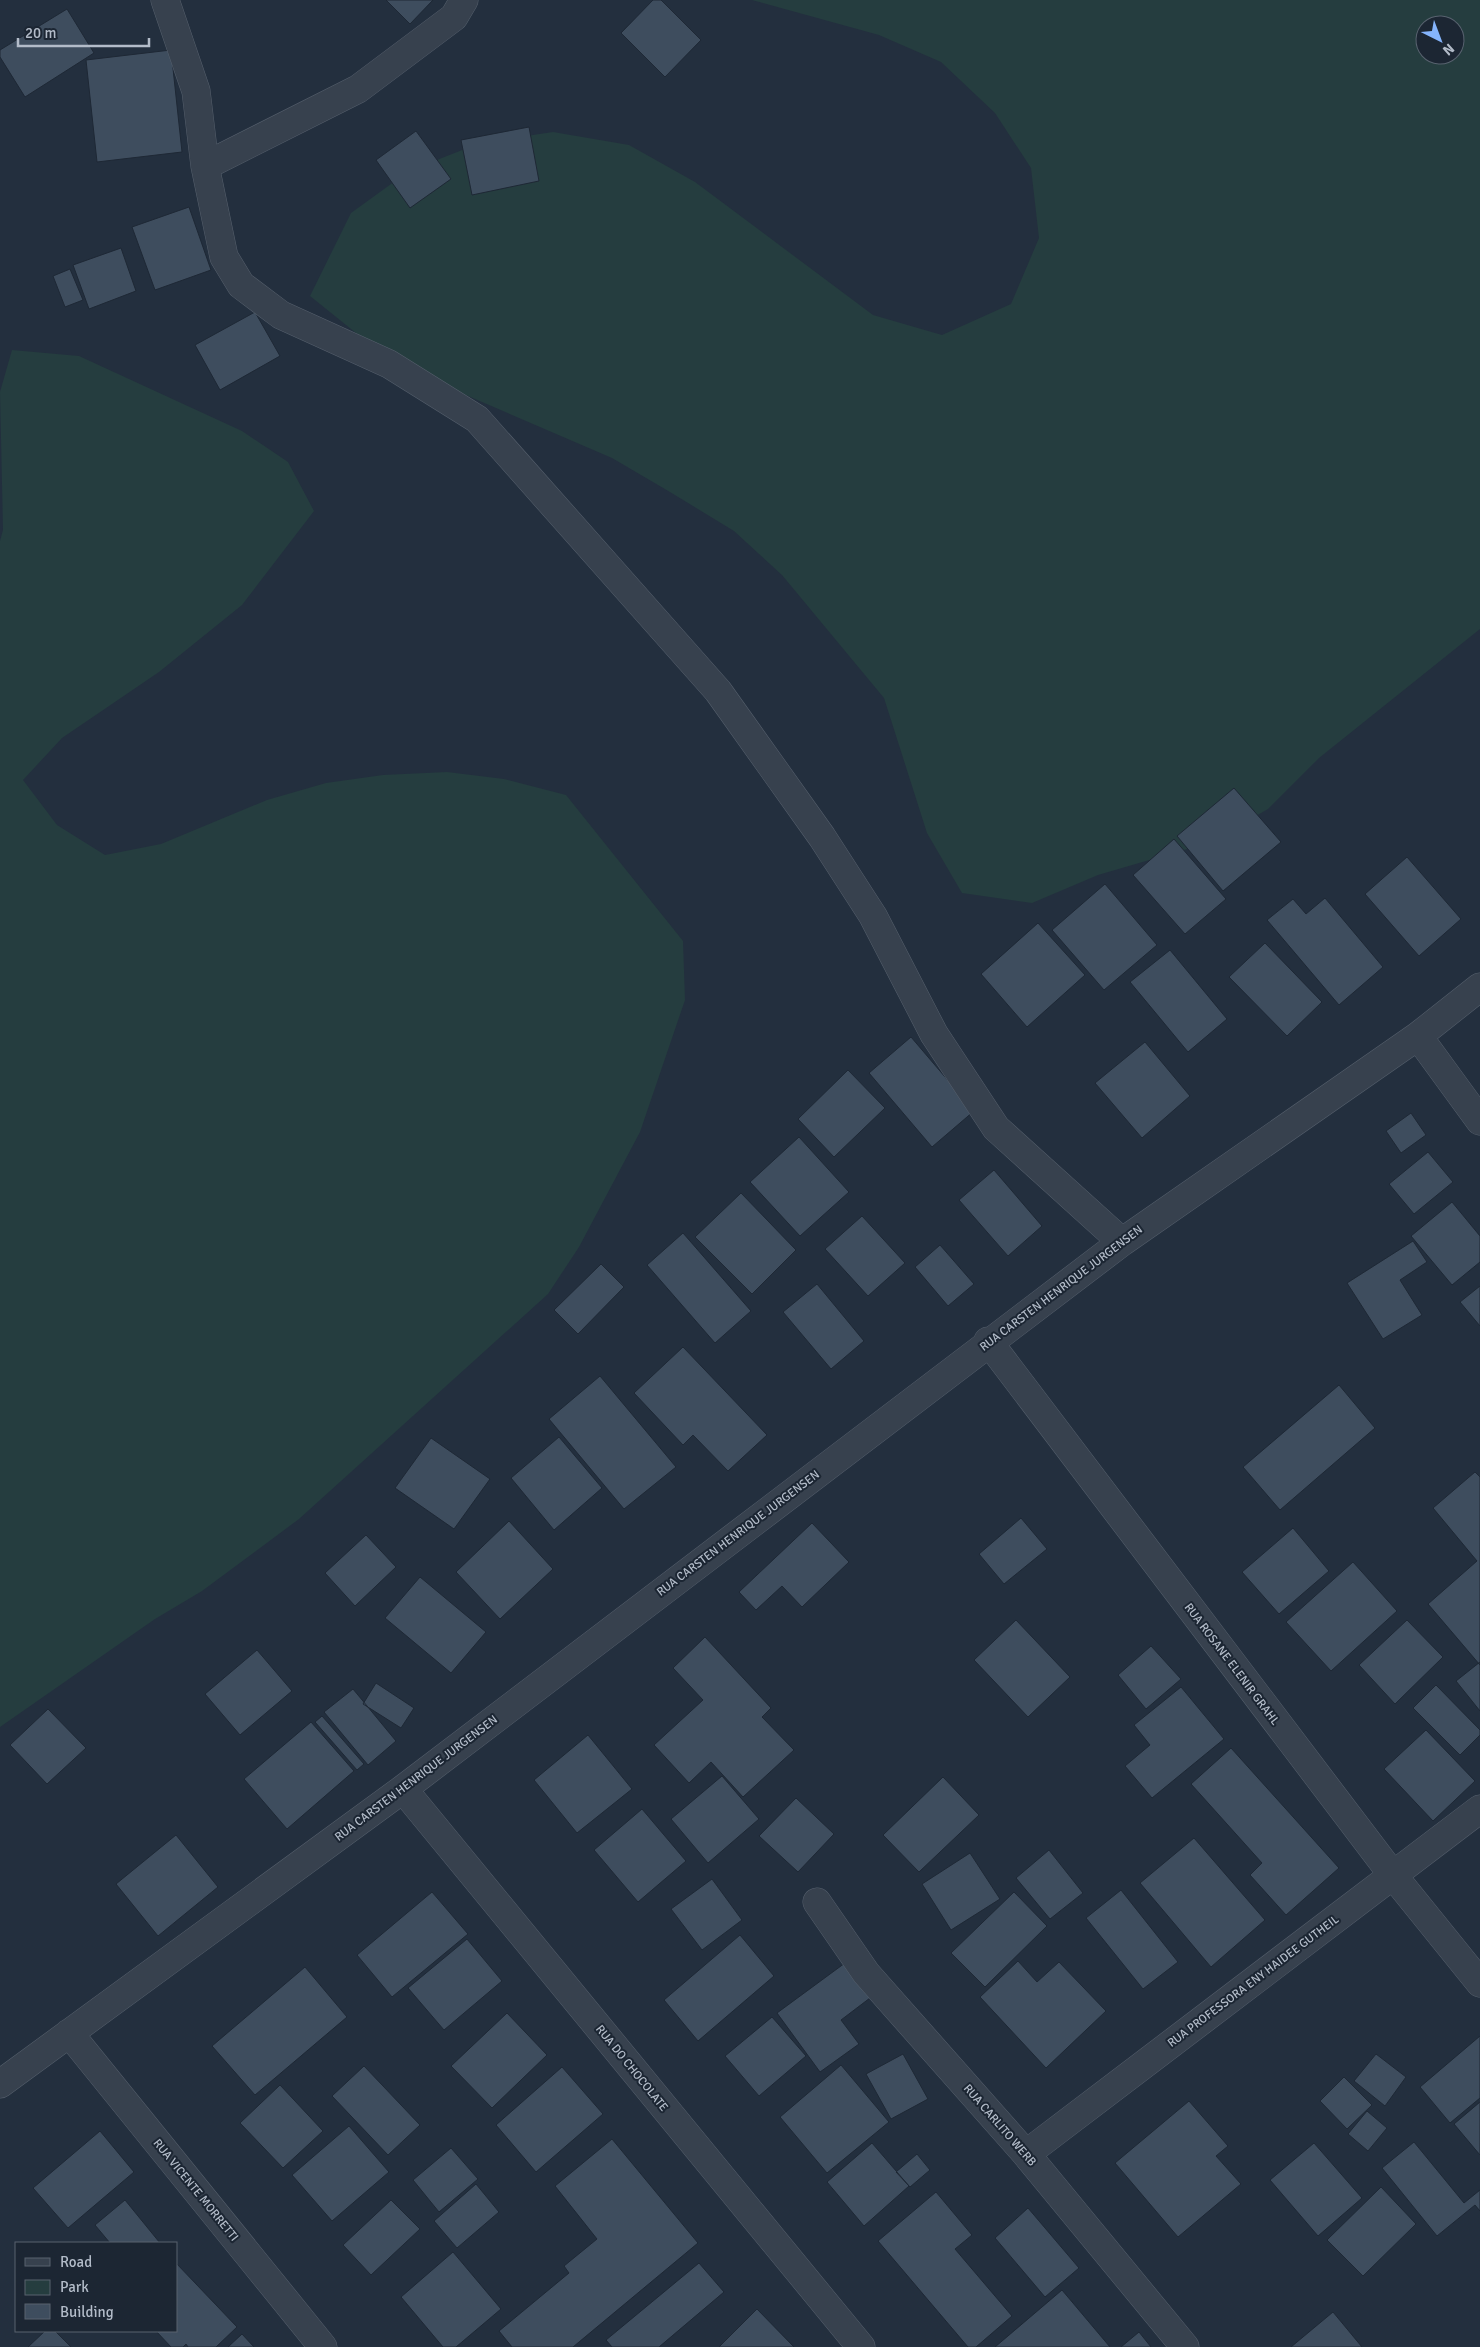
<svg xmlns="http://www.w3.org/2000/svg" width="1480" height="2347" font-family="Signika,sans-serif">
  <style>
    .green { fill: #253d3f; fill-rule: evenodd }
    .building { fill: #3e4d5e; stroke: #1e2835 }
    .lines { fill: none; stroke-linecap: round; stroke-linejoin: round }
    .street-casing { stroke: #555f6c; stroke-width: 29 }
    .street { stroke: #37414e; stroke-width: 28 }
    .labels { text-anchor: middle; stroke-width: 4; stroke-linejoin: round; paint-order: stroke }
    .street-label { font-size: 12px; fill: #b3bcc9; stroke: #1c2633 }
  </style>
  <rect width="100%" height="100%" fill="#232f3e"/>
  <path class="green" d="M752,0H1480V629L1319,758L1268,809L1211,842L1098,875L1032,903L962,893L927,833L884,698L782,575L734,531L670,492L612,458L424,377L361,337L310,296L351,213L409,171L480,143L553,132L629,145L695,182L873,315L942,335L1011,304L1039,238L1031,168L995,113L941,62L879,35ZM1425,25H1455V55H1425Z
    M12,350L79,356L242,431L288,462L314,511L242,605L159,672L62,738L23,780L57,825L105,855L161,844L267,800L326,783L383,775L447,772L504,779L566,795L683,941L685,1000L640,1132L579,1247L548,1294L299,1519L202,1591L155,1619L0,1727V541L3,530L0,392Z"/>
  <path class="building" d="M386,0H433L410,24Z
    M653,0H661L701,40L665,77L621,33Z
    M67,9L94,53L25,97L0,57V50Z
    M171,50L182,152L97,162L86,60Z
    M529,127L539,181L472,195L461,140Z
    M416,131L451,179L410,208L376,160Z
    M189,207L211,270L155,290L132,227Z
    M121,248L136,291L89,309L73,265Z
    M70,269L83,300L65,307L53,276Z
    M255,312L280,356L220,390L195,345Z
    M1234,788L1281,842L1223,891L1177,836Z
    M1174,839L1226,899L1185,934L1133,875Z
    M1407,857L1461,919L1419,956L1365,894Z
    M1105,884L1157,945L1104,990L1052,930Z
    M1325,898L1383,967L1339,1005L1267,920L1293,899L1306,914Z
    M1038,923L1085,975L1027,1027L981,974Z
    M1265,943L1322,1002L1287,1036L1229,977Z
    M1170,950L1227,1019L1188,1052L1130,982Z
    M911,1037L974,1111L932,1147L869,1073Z
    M1145,1042L1190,1096L1142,1138L1095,1083Z
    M848,1070L885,1108L834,1157L798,1119Z
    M1411,1113L1426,1135L1401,1153L1386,1131Z
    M799,1137L849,1192L800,1236L750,1182Z
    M1428,1152L1453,1182L1414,1214L1389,1184Z
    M994,1170L1042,1226L1008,1256L959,1200Z
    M741,1193L796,1250L752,1294L695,1237Z
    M1452,1202L1480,1236V1262L1452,1285L1411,1236Z
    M862,1216L905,1263L868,1296L825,1249Z
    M683,1233L751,1311L715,1343L647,1265Z
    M1413,1241L1427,1262L1400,1280L1422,1315L1383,1339L1347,1283Z
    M940,1245L974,1284L948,1306L915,1267Z
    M601,1264L624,1287L578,1334L554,1310Z
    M817,1284L864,1341L831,1369L783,1312Z
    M1480,1286V1326L1460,1302Z
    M683,1347L767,1435L728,1471L693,1435L683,1445L634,1393Z
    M600,1376L676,1467L624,1509L549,1419Z
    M1339,1385L1375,1428L1280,1510L1243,1467Z
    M559,1437L602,1488L554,1530L511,1478Z
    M431,1438L490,1479L454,1529L395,1488Z
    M1475,1472L1480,1477V1665L1428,1604L1477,1561L1433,1508Z
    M1021,1518L1047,1549L1004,1584L979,1554Z
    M509,1521L553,1569L500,1619L456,1572Z
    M812,1523L849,1562L802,1607L782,1586L756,1610L739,1592Z
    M1293,1528L1329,1571L1279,1614L1242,1572Z
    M366,1535L396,1567L355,1606L325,1573Z
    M1353,1562L1397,1611L1331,1671L1286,1622Z
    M420,1577L486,1632L451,1673L385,1618Z
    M1016,1620L1070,1677L1028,1717L974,1660Z
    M1407,1620L1443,1657L1395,1704L1359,1665Z
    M705,1637L771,1708L762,1717L794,1750L743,1797L711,1762L689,1783L654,1745L703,1700L673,1668Z
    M1151,1646L1181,1679L1146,1709L1118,1675Z
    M257,1650L292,1691L240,1735L205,1694Z
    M1480,1662V1711L1456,1681Z
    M376,1683L414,1708L401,1728L363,1704Z
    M1436,1685L1480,1730V1735L1460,1755L1413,1708Z
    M1181,1687L1224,1739L1152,1798L1125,1766L1150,1745L1134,1725Z
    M353,1689L396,1741L368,1765L324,1712Z
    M48,1709L86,1748L47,1784L10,1745Z
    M322,1716L364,1764L357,1770L315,1722Z
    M311,1722L354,1771L287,1829L244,1779Z
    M1426,1730L1475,1781L1433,1821L1384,1769Z
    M588,1735L632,1789L577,1833L534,1780Z
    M1231,1748L1339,1868L1286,1915L1250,1875L1262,1863L1191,1784Z
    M722,1776L759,1819L708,1863L671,1819Z
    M943,1777L979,1815L919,1872L883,1835Z
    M796,1798L834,1834L798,1872L759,1836Z
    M642,1809L686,1861L638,1902L594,1850Z
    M176,1835L218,1887L158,1936L116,1884Z
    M1194,1838L1265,1920L1211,1967L1140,1883Z
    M1049,1850L1083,1893L1050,1919L1016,1878Z
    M970,1853L1000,1899L951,1930L922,1884Z
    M712,1879L742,1920L702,1950L671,1909Z
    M1121,1890L1178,1962L1143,1989L1086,1918Z
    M432,1892L468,1934L392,1997L357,1955Z
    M1014,1892L1047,1926L985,1987L951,1953Z
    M740,1935L774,1976L698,2041L664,2000Z
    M467,1939L502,1981L444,2030L408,1988Z
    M1018,1961L1037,1982L1059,1962L1106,2011L1046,2068L980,1997Z
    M845,1963L870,1998L841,2020L859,2044L820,2072L777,2013Z
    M305,1967L347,2017L255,2095L212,2046Z
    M507,2013L547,2055L492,2108L451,2066Z
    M772,2017L806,2056L759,2096L725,2056Z
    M1480,2036V2098L1450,2123L1420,2087Z
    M903,2054L928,2099L891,2119L866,2074Z
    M1376,2054L1406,2077L1385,2106L1354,2081Z
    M841,2065L889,2122L827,2173L780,2117Z
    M364,2066L420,2125L388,2155L332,2096Z
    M562,2067L603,2114L536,2172L496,2125Z
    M1344,2077L1372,2105L1347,2129L1320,2101Z
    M280,2085L323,2131L283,2168L240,2123Z
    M1189,2101L1228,2146L1216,2156L1241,2184L1178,2237L1115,2163Z
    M1480,2102V2155L1454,2124Z
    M1367,2111L1387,2128L1368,2151L1348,2134Z
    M349,2126L389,2172L332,2221L292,2175Z
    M100,2131L134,2172L68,2228L33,2188Z
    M612,2139L698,2243L573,2347H512L499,2331L569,2273L564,2266L597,2239L555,2186Z
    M1414,2142L1464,2203L1480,2190V2211L1475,2205L1437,2236L1382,2168Z
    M872,2143L909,2186L864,2226L827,2182Z
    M1314,2143L1362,2198L1318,2236L1270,2180Z
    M451,2148L478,2179L439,2212L413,2180Z
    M917,2154L930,2170L910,2187L896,2172Z
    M476,2184L499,2212L457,2248L434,2221Z
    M1381,2187L1416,2224L1363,2276L1327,2240Z
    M936,2192L972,2235L955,2249L1012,2316L976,2347H968L878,2241Z
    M125,2200L160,2243H110L95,2225Z
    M391,2200L420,2229L371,2275L343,2245Z
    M1028,2208L1079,2268L1045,2297L995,2238Z
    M453,2252L501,2309L456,2347H443L401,2297Z
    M176,2263L237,2327L216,2347H188L186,2344L183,2347H171L156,2331H176Z
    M699,2263L724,2292L659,2347H612L606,2340Z
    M1062,2290L1110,2347H995Z
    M757,2309L794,2347H719Z
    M1333,2312L1362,2347H1291Z
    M45,2331H55L71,2347H28Z
    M1139,2332L1151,2347H1121Z
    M242,2334L254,2347H228Z"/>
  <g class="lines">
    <defs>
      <path id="street" d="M165,0L196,91L205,166
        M464,0L454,17L358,89L205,166L224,257L241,285L281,315L389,364L477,419L718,691L822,837L873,916L934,1034L996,1128L1122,1242
        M1418,1036L1480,1121
        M988,1341L1392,1874L1480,1983
        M403,1789L861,2347
        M817,1902L866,1973L1026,2154L1185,2347
        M69,2033L323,2347
        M0,2084L403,1789L1122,1242L1418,1036L1480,987
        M1026,2154L1480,1809"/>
    </defs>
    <use href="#street" class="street-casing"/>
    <use href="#street" class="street"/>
  </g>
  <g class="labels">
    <g class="street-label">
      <text transform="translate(1061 1288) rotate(-37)" y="4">RUA CARSTEN HENRIQUE JURGENSEN</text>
      <text transform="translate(738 1533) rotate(-37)" y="4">RUA CARSTEN HENRIQUE JURGENSEN</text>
      <text transform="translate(1232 1664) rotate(53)" y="4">RUA ROSANE ELENIR GRAHL</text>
      <text transform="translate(416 1778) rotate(-37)" y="4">RUA CARSTEN HENRIQUE JURGENSEN</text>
      <text transform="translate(1253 1981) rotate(-37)" y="4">RUA PROFESSORA ENY HAIDEE GUTHEIL</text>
      <text transform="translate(632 2068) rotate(51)" y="4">RUA DO CHOCOLATE</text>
      <text transform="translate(1000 2125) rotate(49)" y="4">RUA CARLITO WERB</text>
      <text transform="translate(196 2190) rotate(51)" y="4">RUA VICENTE MORRETTI</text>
    </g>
  </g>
  <rect x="15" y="2242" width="162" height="90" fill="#1c2633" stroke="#58626f"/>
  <rect x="25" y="2258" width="25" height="8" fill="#37414e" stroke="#58626f"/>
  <text x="60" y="2267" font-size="15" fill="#b3bcc9">Road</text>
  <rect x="25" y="2280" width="25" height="15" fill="#253d3f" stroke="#58626f"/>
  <text x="60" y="2292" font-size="15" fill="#b3bcc9">Park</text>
  <rect x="25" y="2304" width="25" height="15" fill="#3e4d5e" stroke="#58626f"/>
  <text x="60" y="2317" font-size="15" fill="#b3bcc9">Building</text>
  <g transform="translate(1440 40) rotate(138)"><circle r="24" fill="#1c2633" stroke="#58626f"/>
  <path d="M0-4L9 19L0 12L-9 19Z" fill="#85b4fc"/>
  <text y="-8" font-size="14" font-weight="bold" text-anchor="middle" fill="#b3bcc9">N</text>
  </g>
  <path d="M18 38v8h131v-8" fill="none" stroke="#b3bcc9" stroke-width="2.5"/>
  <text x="25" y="38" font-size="15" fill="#b3bcc9" stroke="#1c2633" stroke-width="4" paint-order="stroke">20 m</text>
</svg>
